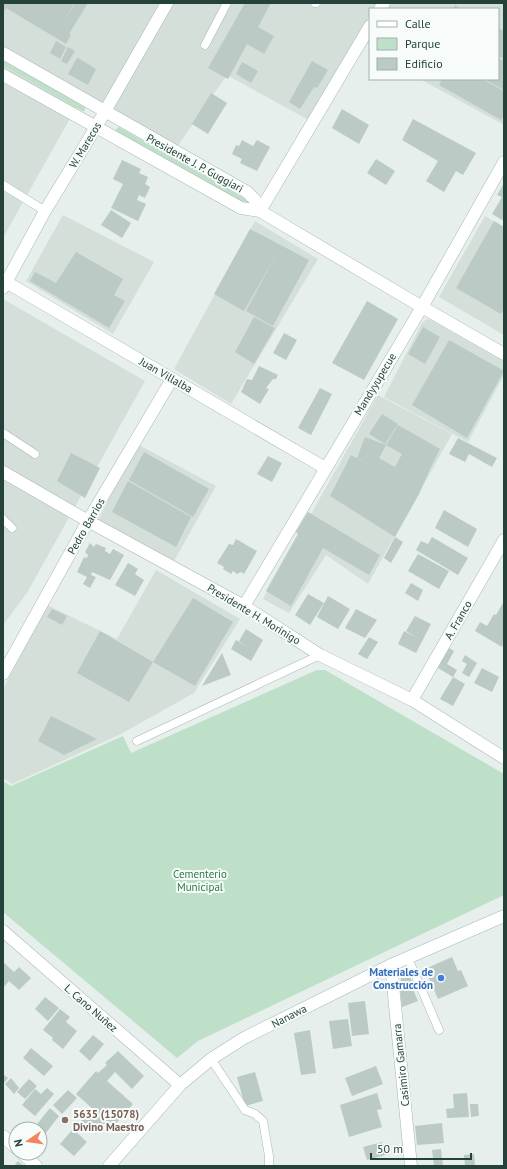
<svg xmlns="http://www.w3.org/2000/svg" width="507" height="1169" font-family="'PT Sans',sans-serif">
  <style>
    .built { fill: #d4dfda }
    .green { fill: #bfe0c8 }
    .building { fill: #bbcac4 }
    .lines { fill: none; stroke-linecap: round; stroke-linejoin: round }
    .lane-casing { stroke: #a8b8b2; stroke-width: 9 }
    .street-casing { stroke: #a8b8b2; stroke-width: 13 }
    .secondary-casing { stroke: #a4bbb3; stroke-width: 13 }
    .lane { stroke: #fff; stroke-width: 8 }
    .street { stroke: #fff; stroke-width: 12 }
    .secondary { stroke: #fff; stroke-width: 12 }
    .shop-dot { fill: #3f7fe0; stroke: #f7fbf9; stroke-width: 1.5 }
    .education-dot { fill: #8d6e63; stroke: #f7fbf9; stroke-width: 1.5 }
    .labels { text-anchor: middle; stroke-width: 4; stroke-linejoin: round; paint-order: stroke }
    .street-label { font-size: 11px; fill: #24423a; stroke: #f7fbf9 }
    .park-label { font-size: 11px; fill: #2d7a4b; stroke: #f7fbf9 }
    .shop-label { font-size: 11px; font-weight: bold; fill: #366cbe; stroke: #f7fbf9; text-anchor: end }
    .education-label { font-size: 11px; font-weight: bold; fill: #785e54; stroke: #f7fbf9; text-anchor: start }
  </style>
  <rect width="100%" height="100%" fill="#e6efeb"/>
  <path class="built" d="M3,3H376L373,9H370V15L314,123L227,75L177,147L82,97L3,238Z
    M391,3H504V125L420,79H498V9H387Z
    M63,215L154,262L113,334L26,281Z
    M485,216L504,228V335L439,297Z
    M255,221L318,259L231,404L174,369Z
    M3,299L145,381L27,593L3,625Z
    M427,319L431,320L504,362V375L468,442L384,397L422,323Z
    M378,395L452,434L368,584L326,555L289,613L263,599Z
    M137,444L216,486L174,561L97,522Z
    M156,570L240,619L194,693L121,734L12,784L3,778V689L47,605L117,639Z"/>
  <path class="green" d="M3,60L85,107V111H82L3,65Z
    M119,127L249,201L250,204L247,206L116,131V129Z
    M317,670H325L504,774V895L198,1041L177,1058L3,912V781L11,786L123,736L131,753Z"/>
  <path class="building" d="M3,3H74L63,24L75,3H88L69,34L71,35L66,44L6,8L3,13Z
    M245,3H271L258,27L274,36L264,54L247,44L228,79L208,68Z
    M455,5L461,9H453Z
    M498,28L504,31V59L498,56Z
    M56,41L66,47L60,59L50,53Z
    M68,47L75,51L67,64L61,61Z
    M77,58H78L96,69L88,85L68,74Z
    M498,58L504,61V90L484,79H498Z
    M312,61L328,70L317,88L314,87L300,109L289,102Z
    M242,62L258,71L251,83L236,74Z
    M442,79H482L504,91V115L501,120L439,85Z
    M211,93L227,103L208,134L192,124Z
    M342,109L369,125L359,144L332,128Z
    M413,119L476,153L463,175L456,171L444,192L426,181L438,161L402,140Z
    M242,140L253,146L257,140L270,147L257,171L240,163L242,159L232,154L236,145L239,146Z
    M376,159L395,171L386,185L367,173Z
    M122,160L141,169L139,173L148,177L145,184L150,187L145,198L139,195L137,200L146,204L138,221L111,208L123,184L113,179Z
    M504,183V221L492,214L502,197L497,195Z
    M111,210L131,223L122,238L101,225Z
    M494,221L504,227V309L501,314L456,288Z
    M250,229L309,260L273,326L246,311L277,253L244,311L214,294Z
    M76,252L123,279L114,295L125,301L109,328L30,281L35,272L56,283Z
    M367,301L398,319L364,380L332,363Z
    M254,317L275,328L254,364L235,352Z
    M423,327L440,337L425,364L408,354Z
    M284,333L297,340L286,360L273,353Z
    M449,340L504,371L467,438L412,405Z
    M259,366L278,375L276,379H273L266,388L269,389L260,404L241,392L247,379L252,380Z
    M320,388L332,394L311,435L298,428Z
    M382,414L398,424L385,444L369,434Z
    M398,425L440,449L430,469L419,494L395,537L330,496L351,455L378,470L357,458L365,437L386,445L379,458L395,467L402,454L386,445Z
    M458,438L497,458L492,467L469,454L465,462L449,454Z
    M144,452L209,489L193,517L129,480Z
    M71,453L100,468L85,498L57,481Z
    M268,456L282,463L272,482L257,474Z
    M128,481L191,517L176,547L112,512Z
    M444,510L477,529L468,547L435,528Z
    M308,512L380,555L369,575L323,548L291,606L266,591L298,534L296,532Z
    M395,537L403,542L391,563L384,558Z
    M432,537L468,558L458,575L416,550L421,541L428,544Z
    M236,539L257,551L244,574L241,572L237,574L233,571L231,574L223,569L224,567L217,563L229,544L233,545Z
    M90,543L94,547L96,544L106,548L105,551L110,554L113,549L124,555L110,580L92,572L91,575L96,577L90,588L83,584L87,577L77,572L84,557L87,558L88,555L85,552Z
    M418,554L449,571L439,589L408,571Z
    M128,563L138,569L135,574L144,580L135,596L115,585Z
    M411,583L423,590L418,601L405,593Z
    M308,594L324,603L310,625L295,615Z
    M328,596L350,609L338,629L317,617Z
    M193,598L233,622L195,686L153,662L129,702L77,673L100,631L153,662Z
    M504,601V642L502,647L475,631L480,622L487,626L494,614L496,615Z
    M52,609L67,616L62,625L47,617Z
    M356,609L377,620L365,638L345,628Z
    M415,616L431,624L416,653L398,644L404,631L417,638L406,631Z
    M246,629L263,640L251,661L231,649L236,640L248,647L239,641Z
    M369,637L378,642L367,659L358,654Z
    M449,648L454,651L447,664L457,670L453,677L438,668Z
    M222,653L231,675L202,686Z
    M465,655L477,663L469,677L462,673L467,664L462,661Z
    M482,668L499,677L492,692L474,683Z
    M453,677L465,684L453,706L440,699Z
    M51,716L97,739L64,755L38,741Z
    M452,957L458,971L461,970L468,986L438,999L425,969Z
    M3,962L14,972L19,967L31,978L19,990L9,981L3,988Z
    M409,975L413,984L411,985L418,1001L402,1007L400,987L401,978Z
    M45,997L59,1008L48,1021L35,1009Z
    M365,1001L369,1034L352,1036L348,1003Z
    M60,1009L70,1017L66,1022L77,1031L63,1049L52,1040L53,1038L43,1030Z
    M348,1019L352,1046L333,1049L329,1021Z
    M310,1030L316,1073L301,1075L294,1033Z
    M93,1035L104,1044L90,1061L79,1051Z
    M31,1048L53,1066L44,1076L23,1058Z
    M118,1051L144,1076L132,1089L115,1072L107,1081L133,1104L113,1127L76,1094L96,1071L98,1073L107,1065L105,1063Z
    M376,1066L383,1084L352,1096L345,1078Z
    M255,1072L263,1101L245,1106L237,1077Z
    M3,1074L8,1078L3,1084Z
    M11,1078L19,1088L14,1094L5,1084Z
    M29,1079L37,1086L25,1099L17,1092Z
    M47,1088L54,1094L35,1116L22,1105L35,1089L41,1094Z
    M68,1090L77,1098L62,1114L53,1105Z
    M377,1093L382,1109L377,1110L382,1127L349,1137L340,1105Z
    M467,1093L469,1117L447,1118L446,1109L454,1108L453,1094Z
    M470,1104H478L479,1116L471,1117Z
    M50,1108L59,1116L42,1138L40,1136V1129H33Z
    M91,1109L106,1122L96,1134L81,1121Z
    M442,1123L444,1143L417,1145L415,1126Z
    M73,1129L87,1142L74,1156L60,1144Z
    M382,1142L385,1155L367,1160L363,1147Z
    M441,1149L443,1166H434L432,1150Z
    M474,1154L475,1165L465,1166L464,1155Z
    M18,1161L24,1166H14Z"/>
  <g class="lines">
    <defs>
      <path id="lane" d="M315,3H316
        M205,45L227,3
        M3,185L45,211
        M3,433L35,454
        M3,519L12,528
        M137,741L320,655
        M408,958L439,1030
        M211,1059L245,1110L255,1114L263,1121L269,1156V1166"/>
      <path id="street" d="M380,9L384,3
        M3,53L247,192L255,200L260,211L422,307L504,354
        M3,75L241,208L260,211
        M260,211L370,26
        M6,282L325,468
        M3,288L45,211L96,127L167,3
        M3,472L88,521L244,606L320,655L412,700L504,758
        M244,606L422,307L504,162
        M3,674L88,521L172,379
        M412,700L504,540
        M3,931L180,1085
        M391,965L411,1166
        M3,1136L16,1148
        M22,1153L36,1166"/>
      <path id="secondary" d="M109,1166L180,1085L211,1059L244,1038L391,965L504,916"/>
    </defs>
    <use href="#lane" class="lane-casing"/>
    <use href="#street" class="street-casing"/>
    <use href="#secondary" class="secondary-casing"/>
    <use href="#lane" class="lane"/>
    <use href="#street" class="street"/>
    <use href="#secondary" class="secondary"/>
  </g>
  <circle class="shop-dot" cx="441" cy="978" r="4"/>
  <circle class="education-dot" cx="65" cy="1120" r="4"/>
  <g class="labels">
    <g class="street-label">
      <text transform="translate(85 145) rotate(-59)" y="4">W. Marecos</text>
      <text transform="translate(195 163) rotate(29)" y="4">Presidente J. P. Guggiari</text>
      <text transform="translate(166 375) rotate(30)" y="4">Juan Villalba</text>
      <text transform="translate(375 384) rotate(-59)" y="4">Mandyyupecue</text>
      <text transform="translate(86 526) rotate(-60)" y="4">Pedro Barrios</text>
      <text transform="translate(254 614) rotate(31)" y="4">Presidente H. Morinigo</text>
      <text transform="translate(458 620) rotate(-60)" y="4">A. Franco</text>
      <text transform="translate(91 1008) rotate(41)" y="4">L. Cano Nuñez</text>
      <text transform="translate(289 1016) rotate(-27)" y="4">Nanawa</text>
      <text transform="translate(401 1065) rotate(-96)" y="4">Casimiro Gamarra</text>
    </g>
    <g class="park-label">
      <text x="200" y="878">Cementerio<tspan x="200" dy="13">Municipal</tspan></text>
    </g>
    <g class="shop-label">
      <text x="433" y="976">Materiales de<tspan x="433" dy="13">Construcción</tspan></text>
    </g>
    <g class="education-label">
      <text x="73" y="1118">5635 (15078)<tspan x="73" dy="13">Divino Maestro</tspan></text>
    </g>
  </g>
  <rect width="507" height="1169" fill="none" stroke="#24423a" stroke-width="8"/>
  <rect x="369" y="8" width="130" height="72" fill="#f7fbf9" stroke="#a3b1ad"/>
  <rect x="377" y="21" width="20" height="6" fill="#ffffff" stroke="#a3b1ad"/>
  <text x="405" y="28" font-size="12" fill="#24423a">Calle</text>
  <rect x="377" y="38" width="20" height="12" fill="#bfe0c8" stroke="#a3b1ad"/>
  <text x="405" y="48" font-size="12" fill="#24423a">Parque</text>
  <rect x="377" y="58" width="20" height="12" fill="#bbcac4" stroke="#a3b1ad"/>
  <text x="405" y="68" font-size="12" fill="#24423a">Edificio</text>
  <g transform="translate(28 1141) rotate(257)"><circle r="19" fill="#f7fbf9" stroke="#a3b1ad"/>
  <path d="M0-3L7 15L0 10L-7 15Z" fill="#f4845f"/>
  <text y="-6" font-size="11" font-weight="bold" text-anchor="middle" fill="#24423a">N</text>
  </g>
  <path d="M371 1153v6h100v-6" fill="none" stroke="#24423a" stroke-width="2"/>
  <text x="377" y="1153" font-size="12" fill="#24423a" stroke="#f7fbf9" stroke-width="3" paint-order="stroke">50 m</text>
</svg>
